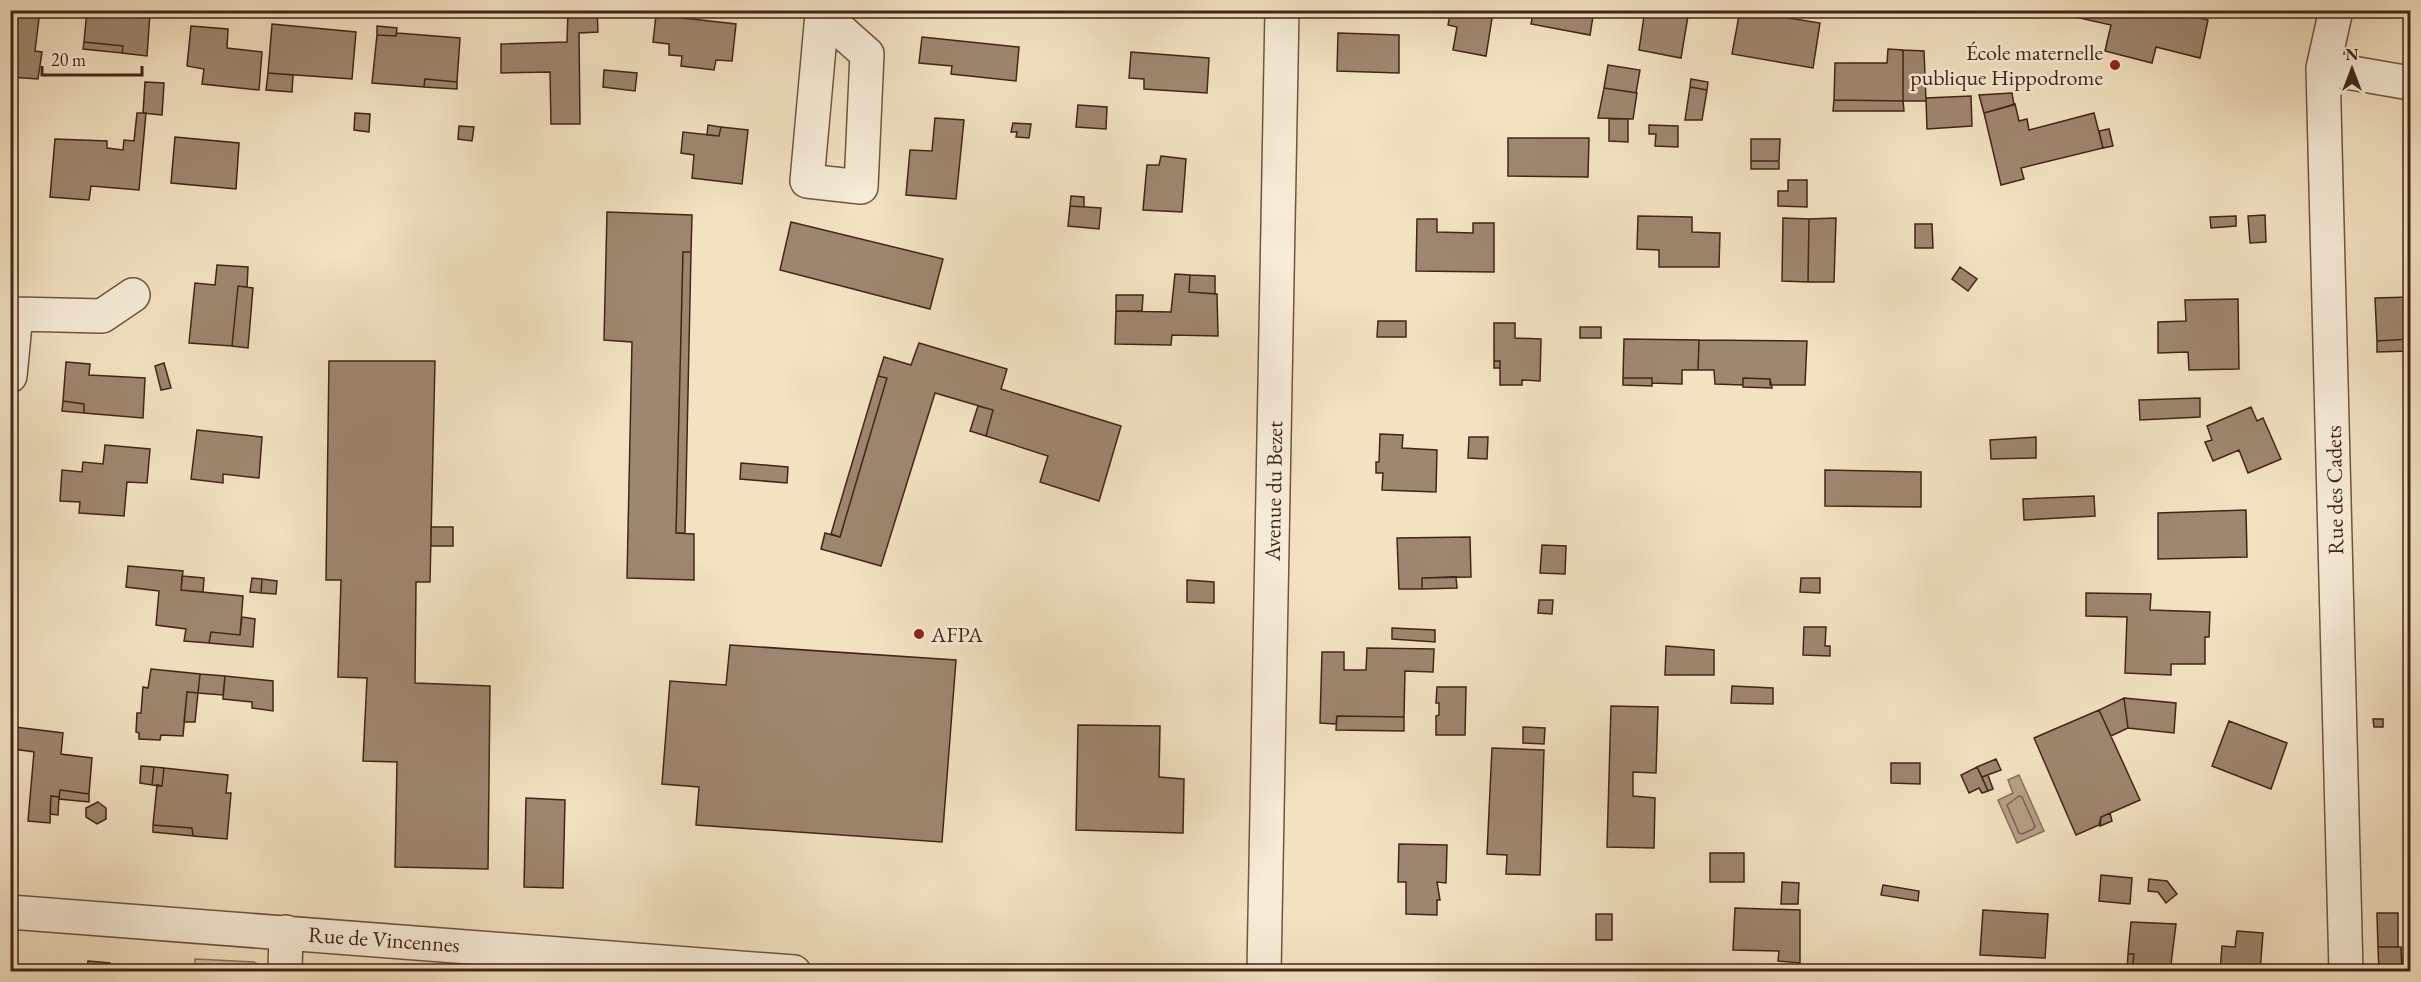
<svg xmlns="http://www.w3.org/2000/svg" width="2421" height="982" font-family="'EB Garamond',serif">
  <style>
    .green { fill: #d4c2a4; stroke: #8c735e; stroke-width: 1.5 }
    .water { fill: #b7a187; stroke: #896f5a; stroke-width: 1.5 }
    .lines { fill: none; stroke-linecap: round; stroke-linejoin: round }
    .shore { stroke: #7e624f; stroke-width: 1.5 }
    .building { fill: #9e876f; stroke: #442417; stroke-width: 1.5 }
    .minor-casing { stroke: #705442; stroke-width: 36 }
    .minor { stroke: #f7ecd7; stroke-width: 33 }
    .poi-dot { fill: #8f2418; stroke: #f7ecd7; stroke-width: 2 }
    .labels { text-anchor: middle; stroke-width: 5; stroke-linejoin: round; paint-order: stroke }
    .poi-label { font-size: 22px; fill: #442417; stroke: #f7ecd7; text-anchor: end }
    .street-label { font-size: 22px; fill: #442417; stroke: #f7ecd7 }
  </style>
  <rect width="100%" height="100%" fill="#f2e2c1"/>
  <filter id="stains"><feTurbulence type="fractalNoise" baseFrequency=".00333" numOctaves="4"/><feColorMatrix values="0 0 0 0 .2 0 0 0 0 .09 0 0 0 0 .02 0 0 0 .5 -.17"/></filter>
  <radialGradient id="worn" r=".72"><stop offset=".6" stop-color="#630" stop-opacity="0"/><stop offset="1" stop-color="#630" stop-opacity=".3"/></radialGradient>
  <path class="green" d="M195,959L254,962L262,967L263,971H195Z"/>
  <path class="water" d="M2019,775L2044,831L2017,843L1998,800L2013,793L2008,780Z"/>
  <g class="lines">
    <path class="shore" d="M2019,796L2022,797L2035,826L2033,829L2022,834L2019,833L2007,805Z"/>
  </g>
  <path class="building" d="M10,10H40L35,51L42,52L38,79L10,77Z
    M87,10L150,13L147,56L122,53L123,46L84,42Z
    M568,10H597L598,32L579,33L580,124H551L550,72L501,73V44L567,42Z
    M1349,10H1406V14L1349,13Z
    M1451,10H1478V15L1492,18L1486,56L1453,50L1457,27L1448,25Z
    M1478,10H1494L1492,18L1478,15Z
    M1534,10H1594L1590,35L1531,24Z
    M1645,10H1689L1681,58L1639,50Z
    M1740,10L1820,23L1813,68L1732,54Z
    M2067,10H2166L2208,20L2200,58L2156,47L2152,63L2105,51L2111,25L2066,15Z
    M656,15L736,24L732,61L716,60L714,70L681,66L682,56L669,55V44L653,42Z
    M272,24L356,32L352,79L268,73Z
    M191,26L228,29L227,48L262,52L259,90L202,84L204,69L187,66Z
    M377,26L397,28L396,36L377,35Z
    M397,33L460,38L457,82L425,79L424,87L372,83L377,35L396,36Z
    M1338,33L1399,35V73L1337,71Z
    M922,37L1019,47L1016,81L951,74L952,66L919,63Z
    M84,42L123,46L122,53L83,49Z
    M1888,49L1903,50V101L1834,100L1835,63H1887Z
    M1903,50L1924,51L1926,101H1903Z
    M1131,52L1209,58L1207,93L1144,89V79L1129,78Z
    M1608,65L1640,70L1636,93L1604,88Z
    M604,70L637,73L635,91L603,87Z
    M268,73L293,75L292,92L266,90Z
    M425,79L457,82V89L424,87Z
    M1691,79L1708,82L1707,90L1690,87Z
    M145,82L164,83L162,115L143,113Z
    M1690,87L1707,90L1702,120H1685Z
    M1604,88L1637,93L1633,119L1598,118Z
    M2012,93L2014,105L1984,113L1979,95Z
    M1971,96L1972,126L1927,129L1926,98Z
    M1834,100L1903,101L1904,111H1833Z
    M2015,104L2019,121L2027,119L2029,130L2094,113L2103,148L2021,168L2024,179L2001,185L1984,113Z
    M1078,105L1107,107L1106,129L1076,127Z
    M137,113H146L139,190L91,186L89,200L50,197L55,139L107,141V148L123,150L124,140L134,141Z
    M355,113L370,114L369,132L354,130Z
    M935,118L964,120L956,199L906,195L910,150L932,151Z
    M1609,119H1628V142L1609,141Z
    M1013,123L1031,124L1029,138L1016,137L1017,132H1011Z
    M708,125L721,127L719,136L707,135Z
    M1649,125L1678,126V147L1655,146L1656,134H1649Z
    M459,126L474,127L472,141L458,139Z
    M721,127L748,130L742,184L692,178L694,155L681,153L683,132L719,136Z
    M2109,129L2113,146L2103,148L2099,131Z
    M175,137L239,143L236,189L171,183Z
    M1508,138H1589L1588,177L1508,176Z
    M1751,139H1780L1779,161H1751Z
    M1161,156L1186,159L1182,212L1143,210L1147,165H1159Z
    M1751,161H1779V169H1751Z
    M1788,180H1807V207L1778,206V191H1788Z
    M1071,196L1084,197V207L1070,206Z
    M1070,206L1101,208L1099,229L1068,226Z
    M607,212L692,215L691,252H683L676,533L694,534V580L627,578L632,342L604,340Z
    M2265,215L2266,242L2250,243L2248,216Z
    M1638,216L1692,217V232L1720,233L1719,267H1659V250L1637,249Z
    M2236,216V226L2211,228L2210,217Z
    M1783,218L1809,219L1808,282L1782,281Z
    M1836,218L1834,282H1808L1809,219Z
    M1417,219H1437V232L1473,233V223H1494V272L1416,271Z
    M791,222L943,259L930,309L780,270Z
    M1915,224H1932L1933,248H1915Z
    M683,252H691L685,533H676Z
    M217,265L248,267L247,287L238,286L232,346L189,343L195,283L215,285Z
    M1960,267L1977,279L1968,291L1952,279Z
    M1175,274L1190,275L1189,292L1217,294L1218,336L1172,335L1171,345L1115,344L1116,311L1171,312Z
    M1190,275L1215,276V294L1189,292Z
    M238,286L253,288L248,348L232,346Z
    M1116,295H1143L1142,311H1116Z
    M2410,297V339L2377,341L2375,298Z
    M2238,299L2239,369L2189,370L2188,352L2158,353V322L2186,321L2185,300Z
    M1378,321H1406V337H1377Z
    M1494,323H1515V338L1541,339L1540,381L1522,380V385H1500V361H1494Z
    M1580,327H1601V338H1580Z
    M1624,339L1699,340L1698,370H1682V384L1652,383V378H1623Z
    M2410,339V351L2377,352V341Z
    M1699,340L1807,341L1805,385H1770V379L1743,378V385L1715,384L1714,370H1698Z
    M919,343L1007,369L1001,389L1121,426L1099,501L1040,482L1048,456L986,436L993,410L935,393L881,566L821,549L825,533L840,537L887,378L878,376L884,357L911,365Z
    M329,361H435L430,582H416L415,683L490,686L488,869L395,867L397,762L363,761L367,678L338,677L341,580H326Z
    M1494,361H1500V368H1494Z
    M66,362L90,364L89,375L145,378L143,418L84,413V404L63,401Z
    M164,363L171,388L161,390L155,366Z
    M878,376L887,378L840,537L831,534Z
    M1623,378H1652V386L1623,385Z
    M1743,378L1770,379L1772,388L1743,387Z
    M2200,398V417L2140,420L2139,400Z
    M63,401L84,404V413L62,411Z
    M978,406L993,410L986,436L970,431Z
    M2251,407L2257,421L2263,418L2281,459L2248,473L2239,450L2213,461L2205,442L2212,440L2207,426Z
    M197,430L262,437L259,478L223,474V483L191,479Z
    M1380,434L1403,435L1402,448L1437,450L1436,492L1382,490L1383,473H1376V462H1379Z
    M1469,437H1488L1487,459L1468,458Z
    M2036,437V458L1991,459L1990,440Z
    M105,445L150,449L147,483L127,482L124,516L79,513L80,502L60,501L62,470L82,472L83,462L103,464Z
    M741,463L788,467L787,483L740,479Z
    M1825,470L1921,472V507L1825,506Z
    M2410,489V528H2407L2405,490Z
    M2094,496L2095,516L2024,520L2023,499Z
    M2246,510L2247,557L2158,559V513Z
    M431,527H453V546H431Z
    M1470,537L1471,577L1422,578V589H1399L1397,538Z
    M1542,545L1566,546L1565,574L1540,573Z
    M128,566L183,571L181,590L243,596L240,635L211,632L209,643L184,641L186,629L156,625L159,591L126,587Z
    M182,576L204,578L203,592L181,590Z
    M1456,577L1457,588L1422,589V578Z
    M252,578L262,579L261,593L250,592Z
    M1801,578H1820V593L1800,592Z
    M262,579L277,581L276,594L261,593Z
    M1187,580L1214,582V603L1187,602Z
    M2086,593L2151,594L2150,610L2210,612L2209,637H2205V664H2171V675L2125,673L2127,617L2086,616Z
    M1539,600H1553L1552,614L1538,613Z
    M242,617L255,619L253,647L209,643L211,632L240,635Z
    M1804,627H1826L1825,646H1830V656L1803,655Z
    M1392,628L1435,630V642L1392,639Z
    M730,645L956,660L942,842L696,825L699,787L662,784L670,681L726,685Z
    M1666,646L1714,650V675H1665Z
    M1367,648L1434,649L1433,672L1405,671L1404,717L1337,716L1336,724L1320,723L1322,652H1344V670H1366Z
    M151,669L200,674L198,693L187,692L183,736L161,735L160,740L139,739V733L136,732L137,713H141L143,687L148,688Z
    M200,674L225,676L223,695L198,693Z
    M225,676L273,681V711L252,708V702L223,699Z
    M1732,686L1773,688V704L1731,703Z
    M1437,687H1466L1465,735H1436V716L1439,715V703H1436Z
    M187,692L198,693L195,722H184Z
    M2124,698L2128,728L2111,736L2099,710Z
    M2124,698L2176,703L2174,733L2128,728Z
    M1611,706L1658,707L1656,773L1633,772V796L1655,798L1654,848L1607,847Z
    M2099,710L2140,800L2101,817L2099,825L2076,835L2034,738Z
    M1337,716L1404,717V731L1336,730Z
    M2373,719H2383V727H2374Z
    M2229,721L2287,743L2271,789L2212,766Z
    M1078,725L1160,726L1159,777L1184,779L1183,833L1076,830Z
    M15,727L63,733L61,754L92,758L89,794L60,790L59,797L51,796L50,823L28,821L34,752L14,749Z
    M1523,727L1545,728L1544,744L1523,743Z
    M1492,748L1544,750L1540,875L1506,874L1507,855L1487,854Z
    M1996,759L2001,770L1982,777L1977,767Z
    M1891,763H1920V784L1891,783Z
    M141,766L154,767L152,785L140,783Z
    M154,767L164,768L162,786L152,785Z
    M1977,767L1988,791L1982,793L1979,788L1969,793L1961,775Z
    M164,768L228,775L226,793H231L227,839L193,836L192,828L153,825L157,785L162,786Z
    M1988,775L1993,789L1988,791L1982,777Z
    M60,790L89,794V802L59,799Z
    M51,796L59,797L58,815L50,814Z
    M526,798L565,800L563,888L524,887Z
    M98,802L106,808V819L97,824L86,817V808Z
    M2110,813L2112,821L2100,826L2101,817Z
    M153,825L192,828L193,836L153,832Z
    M1399,844L1447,845L1446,883L1437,882L1440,900H1437V915L1406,914V882H1398Z
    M1710,853H1744V882H1710Z
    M2101,875L2132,878L2130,904L2099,901Z
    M2149,879L2167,881L2177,894L2166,903L2158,892L2148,891Z
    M1782,882L1799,883L1798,904H1781Z
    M1883,885L1919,891L1918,901L1881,895Z
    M1735,908L1800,910V963L1778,961L1779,951L1733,950Z
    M1983,910L2048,914L2045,958L1980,955Z
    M2377,913H2398V947H2378Z
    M1596,914H1612V940H1596Z
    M2131,922L2176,924L2170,972H2132L2134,954H2128Z
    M2237,931L2263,933L2260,972H2220L2222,946L2235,947Z
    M2378,947H2401L2402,972H2379Z
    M2128,954H2134L2132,972H2127Z
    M2402,959H2410V972H2402Z
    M88,961L110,963V969L141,972H87Z"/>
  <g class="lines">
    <defs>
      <path id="minor" d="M2336,10L2323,68L2346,972
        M822,14L867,54L861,187L807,181L822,14V10
        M2323,68L2410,83
        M10,313L16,314L10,376
        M16,314L102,316L133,295
        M10,912L794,972
        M285,972L286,932
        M1264,972L1282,10"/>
    </defs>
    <use href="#minor" class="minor-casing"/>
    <use href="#minor" class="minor"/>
  </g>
  <g class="poi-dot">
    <circle cx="2115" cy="65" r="6"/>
    <circle cx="919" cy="634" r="6"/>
  </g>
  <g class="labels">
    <g class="poi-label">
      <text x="2103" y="60">École maternelle<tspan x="2103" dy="25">publique Hippodrome</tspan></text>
      <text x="931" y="642" text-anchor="start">AFPA</text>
    </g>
    <g class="street-label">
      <text transform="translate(2334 490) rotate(-91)" y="8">Rue des Cadets</text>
      <text transform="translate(1273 491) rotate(-89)" y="8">Avenue du Bezet</text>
      <text transform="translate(384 939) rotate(4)" y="8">Rue de Vincennes</text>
    </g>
  </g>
  <rect width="2421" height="982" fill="none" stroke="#f2e2c1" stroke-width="36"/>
  <rect x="12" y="12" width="2397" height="958" fill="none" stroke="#442417" stroke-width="3"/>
  <rect x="18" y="18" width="2385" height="946" fill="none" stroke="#442417" stroke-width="1.5"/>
  <g transform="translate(2352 69)" stroke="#f7ecd7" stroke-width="4.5" paint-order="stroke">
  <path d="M0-4.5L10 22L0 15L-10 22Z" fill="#442417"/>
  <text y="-9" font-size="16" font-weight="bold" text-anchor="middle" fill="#442417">N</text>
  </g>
  <path d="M42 66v9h100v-9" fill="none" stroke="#442417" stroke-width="3"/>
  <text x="51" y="66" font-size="18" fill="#442417" stroke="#f7ecd7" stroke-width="4.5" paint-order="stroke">20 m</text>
  <rect width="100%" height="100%" filter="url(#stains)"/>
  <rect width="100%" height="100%" fill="url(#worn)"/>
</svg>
